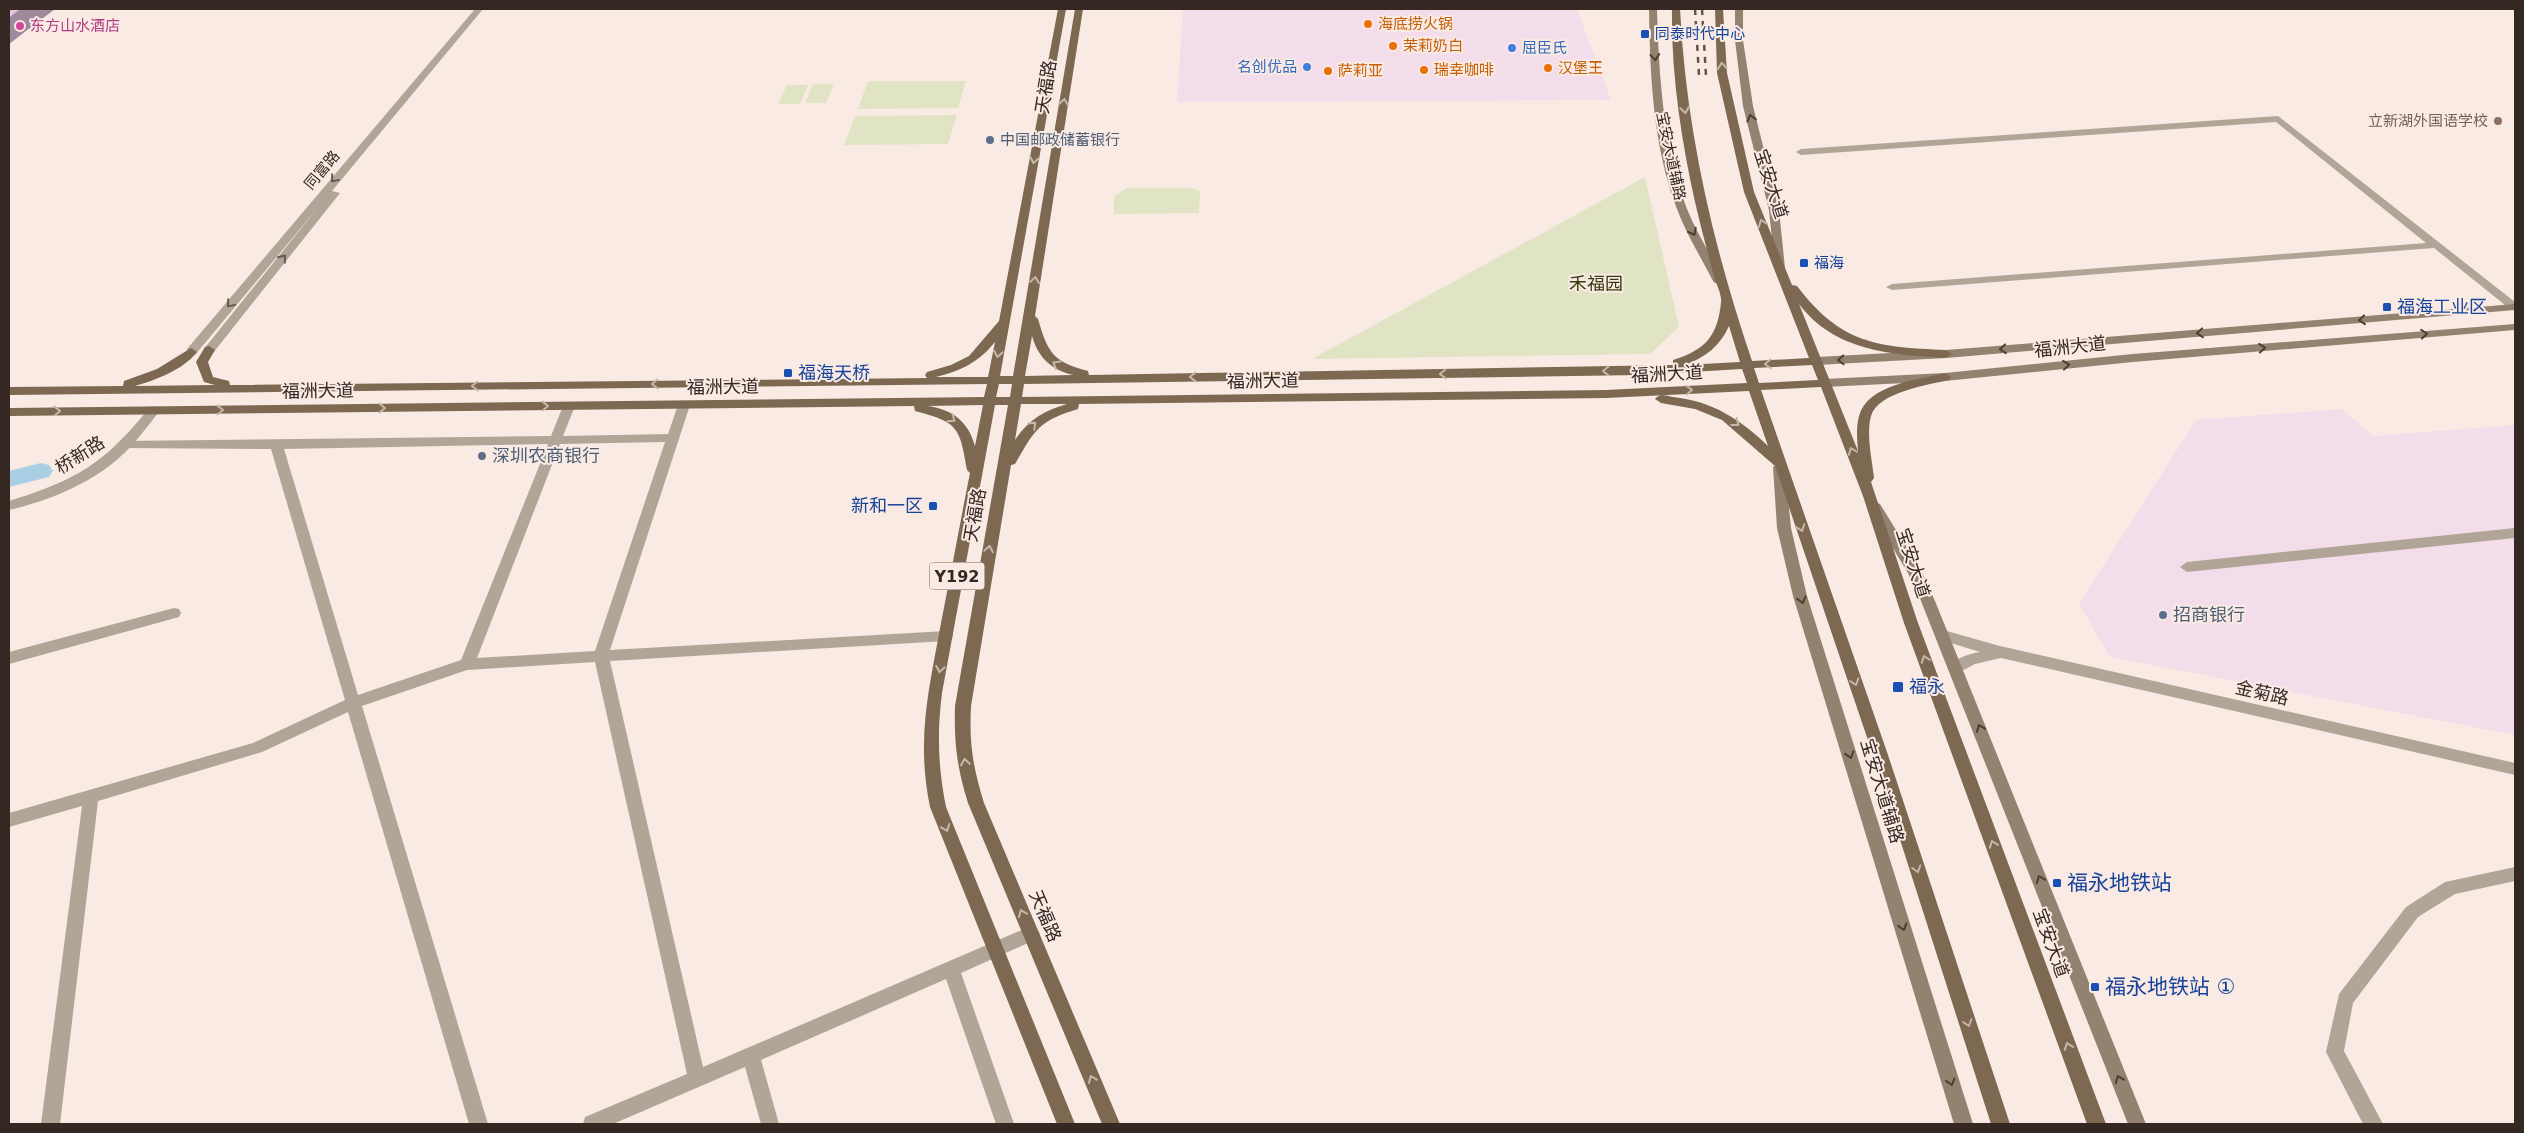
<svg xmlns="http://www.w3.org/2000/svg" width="2524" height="1133" font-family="'DejaVu Sans','Noto Sans SC',sans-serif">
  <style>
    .commercial { fill: #f3ddea }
    .green { fill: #e0e4c5 }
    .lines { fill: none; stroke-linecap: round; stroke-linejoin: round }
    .river { fill: #aacfe5; fill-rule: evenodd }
    .minor { fill: #b1a598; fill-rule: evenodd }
    .tertiary { fill: #b1a598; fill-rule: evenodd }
    .secondary { fill: #93826f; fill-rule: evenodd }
    .primary { fill: #7d6952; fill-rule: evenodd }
    .rail { stroke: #62534d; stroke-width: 2.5; stroke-dasharray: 6 6; stroke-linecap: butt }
    .shaded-wall { fill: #9e8a9c }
    .building { fill: #e1c5df; stroke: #9e8a9c }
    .oneway { stroke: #4c3e34 }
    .oneway2 { stroke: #c7b6aa }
    .oneway3 { stroke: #675951 }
    .food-dot { fill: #e8710a; stroke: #f9eae4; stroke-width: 2 }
    .hotel-dot { fill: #d1479c; stroke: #f9eae4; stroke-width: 2 }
    .transit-dot { fill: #1a4fb4; stroke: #f9eae4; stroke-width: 2 }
    .shop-dot { fill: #3f7fe0; stroke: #f9eae4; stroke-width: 2 }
    .education-dot { fill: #8d6e63; stroke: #f9eae4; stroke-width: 2 }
    .service-dot { fill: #5c6f8a; stroke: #f9eae4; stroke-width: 2 }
    .labels { text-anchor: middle; stroke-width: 4; stroke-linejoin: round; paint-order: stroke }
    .far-food-label { font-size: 15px; fill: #c56008; stroke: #f9eae4; text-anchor: start }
    .far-hotel-label { font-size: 15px; fill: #b23c85; stroke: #f9eae4; text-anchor: start }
    .far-transit-label { font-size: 15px; fill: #164399; stroke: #f9eae4; text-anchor: start }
    .far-shop-label { font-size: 15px; fill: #366cbe; stroke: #f9eae4; text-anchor: start }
    .far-education-label { font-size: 15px; fill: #785e54; stroke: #f9eae4; text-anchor: end }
    .far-service-label { font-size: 15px; fill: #4e5e75; stroke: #f9eae4; text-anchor: start }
    .far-street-label { font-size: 15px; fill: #352721; stroke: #f9eae4 }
    .shield { fill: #f9eae4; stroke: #70625c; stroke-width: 1 }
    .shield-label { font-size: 16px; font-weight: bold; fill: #352721 }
    .street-label { font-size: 18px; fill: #352721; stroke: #f9eae4 }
    .park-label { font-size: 18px; fill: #383b0e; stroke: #f9eae4 }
    .transit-label { font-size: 18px; fill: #164399; stroke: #f9eae4; text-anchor: start }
    .service-label { font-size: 18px; fill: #4e5e75; stroke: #f9eae4; text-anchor: start }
    .near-transit-label { font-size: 21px; fill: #164399; stroke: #f9eae4; text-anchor: start }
  </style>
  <rect width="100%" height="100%" fill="#f9eae4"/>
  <path class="commercial" d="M1577,9L1611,100L1177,102L1183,10Z
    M2342,409L2373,436L2515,425V735L2110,657L2079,604L2196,420Z"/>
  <path class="green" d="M868,81H966L958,108L858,109Z
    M813,84H834L826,103H805Z
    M787,85H808L800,104H778Z
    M957,115L948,144L844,145L855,116Z
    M1645,177L1679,327L1650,354L1312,359Z
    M1126,188H1192L1200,191L1199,213L1114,214V197Z"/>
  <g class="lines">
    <path class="river" d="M41,463L49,465L53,471L49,477L9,487V471Z"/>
    <path class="minor" d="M2278,116L2515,302V310L2510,309L2434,248L1892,290L1886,287L1892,284L2426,243L2276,122L1801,155L1796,152L1801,149Z
      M684,401L690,405L610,650L946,631L951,632L953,636L951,640L946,641L610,661L703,1067L1031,926L1037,929L1040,934L1037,939L961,973L1014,1124H996L946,979L761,1060L779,1124H761L745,1067L613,1124H583L585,1117L687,1074L595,662L467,670L362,706L488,1124H469L348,712L262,752L98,801L60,1124H41L82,806L9,827V813L253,743L345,700L271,449L126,448L120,444L122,441L551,436L563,406L569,402L575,406L563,436L668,434L678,405ZM665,442L595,651L477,658L560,444ZM548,444L461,660L358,695L284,449Z
      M2515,528V538L2187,572L2180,567L2187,562Z
      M174,608L179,609L181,613L179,617L9,664V652Z
      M2515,867V881L2455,894L2418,917L2353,1003L2344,1051L2383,1124H2363L2326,1052L2339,994L2406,907L2445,882Z"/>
    <path class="tertiary" d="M475,9H483L332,191L340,193L213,353H205L203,350L320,205L195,355H187V349Z
      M154,406L160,410L158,413C146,428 135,444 120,457C90,484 48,501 9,510V501C77,480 105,463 150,407Z
      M1943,630L2000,646L2515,763V775L2001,658L1975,664L1956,674L1951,672L1949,668C1954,658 1969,654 1980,652L1938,639L1936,635L1938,631Z"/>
    <path class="secondary" d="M1649,9H1657C1659,76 1663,146 1687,209C1697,234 1712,257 1725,281L1723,283H1715L1713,281C1701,257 1686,234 1677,209C1653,146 1650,76 1649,9Z
      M1735,9H1743V40L1753,106L1779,210L1785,268L1780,271L1775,268L1769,210L1743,106L1735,40Z
      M2515,304V310L1946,358L1817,365L1811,361L1817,357L1946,350Z
      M2515,324V330L2133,362L1945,381L1825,387L1819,383L1825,379L1945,373L2133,354Z
      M1779,463L1785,467L1791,528L1807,596L1973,1124H1954L1793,596L1777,528L1773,467Z
      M1875,502L1880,504L1922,572L1935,601L2146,1124H2128L1921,601L1908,573L1868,507Z"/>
    <path class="primary" d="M1058,9H1066L1000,376H1013L1075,9H1083L1035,316L1038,319C1048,353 1053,362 1088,371L1089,375L1673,365V360C1706,350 1718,335 1721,302C1722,296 1717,285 1715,280C1708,254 1701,228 1695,202C1681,139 1671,73 1672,9H1680C1686,130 1713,246 1752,361L1809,358L1744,192L1717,73L1715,9H1723L1727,73L1754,192L1792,285L1797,286C1841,344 1877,347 1946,350L1952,354L1946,358C1892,355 1834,351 1799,304L1858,451C1857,440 1856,427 1859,416C1868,384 1918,380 1945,373L1951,377L1949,380C1928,385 1878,392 1871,416C1866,435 1872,459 1874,478L1871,482L1918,623L2106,1124H2087L1904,623L1863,496L1821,387L1761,390L1887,752L2010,1124H1991L1872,752L1775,466L1722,420L1695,409L1661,403L1655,399C1660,393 1666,396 1673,397C1712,401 1740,419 1768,446L1749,391L1606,398L1079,404L1078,409C1038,421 1035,430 1015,464L1011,465L971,706C969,744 973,767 984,803L1120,1124H1102L968,803C957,767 954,744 955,706L1008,405H995L942,693C937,732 938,768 946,807L1075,1124H1057L930,807C916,738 929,690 941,623C951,573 960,523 970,473L967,470C960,426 957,422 915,411L914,406L9,416V408L984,397L987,384L9,395V387L123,386L124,381L157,369L191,348L197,352C183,370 156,380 135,386L215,385L204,382L196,362L205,347L209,346L215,350L208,362L213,377L229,381L230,385L927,378L925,375L927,372L951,365L969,356L999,321ZM1729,326L1740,362L1684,365C1705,358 1720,346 1729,326ZM1032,336C1038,357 1051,370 1073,375L1025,376ZM995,342L988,377H936C961,371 979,362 995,342ZM1812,365L1818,380L1759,383L1754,368ZM1742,369L1747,383L1606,390L1022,397L1024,384L1640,375ZM999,384H1012L1010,397H996ZM1021,404H1067C1045,410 1028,420 1015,440ZM983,405L975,446C968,421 953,410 928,406Z"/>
    <path class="rail" d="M1695,9L1699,75
      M1702,9L1706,76"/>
  </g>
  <path class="shaded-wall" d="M21,9H55L9,44V18Z"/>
  <path class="building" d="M9,9H21L9,18Z"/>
  <defs><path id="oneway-chevron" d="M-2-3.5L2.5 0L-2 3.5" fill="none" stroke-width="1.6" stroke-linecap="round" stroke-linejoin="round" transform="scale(1.25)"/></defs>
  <g class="oneway">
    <use href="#oneway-chevron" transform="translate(1655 57) rotate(85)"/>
    <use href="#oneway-chevron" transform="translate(1751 118) rotate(-104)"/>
    <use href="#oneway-chevron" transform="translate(1693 232) rotate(62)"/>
    <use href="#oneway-chevron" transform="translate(2362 320) rotate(175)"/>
    <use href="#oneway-chevron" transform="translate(2200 333) rotate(175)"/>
    <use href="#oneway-chevron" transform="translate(2424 334) rotate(-5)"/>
    <use href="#oneway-chevron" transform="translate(2262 348) rotate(-5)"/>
    <use href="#oneway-chevron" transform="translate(2003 349) rotate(175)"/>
    <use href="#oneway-chevron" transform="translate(1841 360) rotate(177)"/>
    <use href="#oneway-chevron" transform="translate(2066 365) rotate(-6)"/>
    <use href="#oneway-chevron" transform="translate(1802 600) rotate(74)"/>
    <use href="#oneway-chevron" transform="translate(1980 728) rotate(-112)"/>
    <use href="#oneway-chevron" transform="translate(1850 755) rotate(73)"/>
    <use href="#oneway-chevron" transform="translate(2040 879) rotate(-112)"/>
    <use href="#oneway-chevron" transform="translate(1903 927) rotate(73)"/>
    <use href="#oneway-chevron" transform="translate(2119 1079) rotate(-112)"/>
    <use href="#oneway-chevron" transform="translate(1951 1082) rotate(73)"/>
  </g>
  <g class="oneway2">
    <use href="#oneway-chevron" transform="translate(1722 66) rotate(-96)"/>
    <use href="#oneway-chevron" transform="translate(1064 102) rotate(-81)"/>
    <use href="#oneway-chevron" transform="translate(1685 110) rotate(81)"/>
    <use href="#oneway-chevron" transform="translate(1034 160) rotate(100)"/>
    <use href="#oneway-chevron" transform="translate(1762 223) rotate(-112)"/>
    <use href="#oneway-chevron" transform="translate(1035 280) rotate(-81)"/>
    <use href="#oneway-chevron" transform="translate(998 354) rotate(100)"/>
    <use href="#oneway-chevron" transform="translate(1056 364) rotate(-149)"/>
    <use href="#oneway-chevron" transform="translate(1768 364) rotate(177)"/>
    <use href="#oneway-chevron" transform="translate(1606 371) rotate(179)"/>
    <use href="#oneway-chevron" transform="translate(1443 374) rotate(179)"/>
    <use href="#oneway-chevron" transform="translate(1193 377) rotate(179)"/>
    <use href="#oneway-chevron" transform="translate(655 384) rotate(179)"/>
    <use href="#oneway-chevron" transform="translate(475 386) rotate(179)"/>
    <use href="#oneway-chevron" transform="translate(1689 390) rotate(-3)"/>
    <use href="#oneway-chevron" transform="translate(545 406) rotate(-1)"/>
    <use href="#oneway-chevron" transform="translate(382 408) rotate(-1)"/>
    <use href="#oneway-chevron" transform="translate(220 410) rotate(-1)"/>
    <use href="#oneway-chevron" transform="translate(57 411) rotate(-1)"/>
    <use href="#oneway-chevron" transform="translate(952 419) rotate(35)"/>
    <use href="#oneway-chevron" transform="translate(1736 423) rotate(37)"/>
    <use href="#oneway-chevron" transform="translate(1033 425) rotate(-44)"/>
    <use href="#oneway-chevron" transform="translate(1852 451) rotate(-111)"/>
    <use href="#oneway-chevron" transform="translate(1801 528) rotate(70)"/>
    <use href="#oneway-chevron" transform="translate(989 549) rotate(-80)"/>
    <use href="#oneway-chevron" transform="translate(1925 659) rotate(-110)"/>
    <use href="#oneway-chevron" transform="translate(940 669) rotate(100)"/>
    <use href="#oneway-chevron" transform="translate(1855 682) rotate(72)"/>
    <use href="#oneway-chevron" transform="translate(965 762) rotate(-99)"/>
    <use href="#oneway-chevron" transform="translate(946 828) rotate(68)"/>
    <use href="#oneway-chevron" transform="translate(1993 844) rotate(-110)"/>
    <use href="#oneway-chevron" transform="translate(1917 869) rotate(72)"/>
    <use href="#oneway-chevron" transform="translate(1022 913) rotate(-113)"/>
    <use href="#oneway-chevron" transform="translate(1968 1023) rotate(72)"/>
    <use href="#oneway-chevron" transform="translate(2068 1046) rotate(-110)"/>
    <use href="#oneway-chevron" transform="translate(1092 1079) rotate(-113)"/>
  </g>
  <g class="oneway3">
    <use href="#oneway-chevron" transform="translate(334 179) rotate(130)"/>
    <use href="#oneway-chevron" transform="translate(283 258) rotate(-51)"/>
    <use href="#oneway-chevron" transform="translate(230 304) rotate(130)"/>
  </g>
  <g class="food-dot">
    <circle cx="1368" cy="24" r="5"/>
    <circle cx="1393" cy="46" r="5"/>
    <circle cx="1548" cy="68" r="5"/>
    <circle cx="1424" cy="70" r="5"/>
    <circle cx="1328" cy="71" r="5"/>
  </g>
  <circle class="hotel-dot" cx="20" cy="26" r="5"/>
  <g class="transit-dot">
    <rect x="1640" y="29" width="10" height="10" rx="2.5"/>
    <rect x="1799" y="258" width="10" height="10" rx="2.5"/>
    <rect x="2382" y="302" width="10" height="10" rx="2.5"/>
    <rect x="783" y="368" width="10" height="10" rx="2.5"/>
    <rect x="928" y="501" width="10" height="10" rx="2.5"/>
    <rect x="1892" y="681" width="12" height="12" rx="2.5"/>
    <rect x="2052" y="878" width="10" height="10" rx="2.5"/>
    <rect x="2090" y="982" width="10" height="10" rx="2.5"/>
  </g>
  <g class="shop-dot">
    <circle cx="1512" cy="48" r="5"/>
    <circle cx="1307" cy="67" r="5"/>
  </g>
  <circle class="education-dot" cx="2498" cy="121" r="5"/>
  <g class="service-dot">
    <circle cx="990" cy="140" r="5"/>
    <circle cx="482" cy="456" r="5"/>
    <circle cx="2163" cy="615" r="5"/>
  </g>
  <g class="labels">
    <g class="far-food-label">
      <text x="1378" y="29">海底捞火锅</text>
      <text x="1403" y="51">茉莉奶白</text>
      <text x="1558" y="73">汉堡王</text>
      <text x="1434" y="75">瑞幸咖啡</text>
      <text x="1338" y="76">萨莉亚</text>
    </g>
    <g class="far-hotel-label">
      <text x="30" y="31">东方山水酒店</text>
    </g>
    <g class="far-transit-label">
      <text x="1655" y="39">同泰时代中心</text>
      <text x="1814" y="268">福海</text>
    </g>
    <g class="far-shop-label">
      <text x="1522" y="53">屈臣氏</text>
      <text x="1297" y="72" text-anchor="end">名创优品</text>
    </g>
    <g class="far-education-label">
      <text x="2488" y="126">立新湖外国语学校</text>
    </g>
    <g class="far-service-label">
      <text x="1000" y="145">中国邮政储蓄银行</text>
    </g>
    <g class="far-street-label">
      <text transform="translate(1671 156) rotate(78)" y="5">宝安大道辅路</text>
      <text transform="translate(322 170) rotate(-50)" y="5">同富路</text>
    </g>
    <rect class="shield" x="929.5" y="562.5" width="55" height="27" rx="4"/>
    <g class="shield-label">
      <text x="957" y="582">Y192</text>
    </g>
    <g class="street-label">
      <text transform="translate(1046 87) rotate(-81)" y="6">天福路</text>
      <text transform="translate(1771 184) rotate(72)" y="6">宝安大道</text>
      <text transform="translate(2070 347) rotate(-6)" y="6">福洲大道</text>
      <text transform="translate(1667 374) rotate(-3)" y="6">福洲大道</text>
      <text transform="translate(1263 381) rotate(-1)" y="6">福洲大道</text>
      <text transform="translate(723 387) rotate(-1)" y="6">福洲大道</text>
      <text transform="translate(318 391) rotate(-1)" y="6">福洲大道</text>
      <text transform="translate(80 455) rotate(-32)" y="6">桥新路</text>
      <text transform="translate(975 515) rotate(-80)" y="6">天福路</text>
      <text transform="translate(1913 563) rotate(72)" y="6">宝安大道</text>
      <text transform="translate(2262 693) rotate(13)" y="6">金菊路</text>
      <text transform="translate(1882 791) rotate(73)" y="6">宝安大道辅路</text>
      <text transform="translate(1045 916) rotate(67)" y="6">天福路</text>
      <text transform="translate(2051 943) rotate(70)" y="6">宝安大道</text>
    </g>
    <g class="park-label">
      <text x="1596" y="290">禾福园</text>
    </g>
    <g class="transit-label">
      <text x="2397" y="313">福海工业区</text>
      <text x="798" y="379">福海天桥</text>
      <text x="923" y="512" text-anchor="end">新和一区</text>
      <text x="1909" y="693">福永</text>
    </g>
    <g class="service-label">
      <text x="492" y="462">深圳农商银行</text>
      <text x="2173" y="621">招商银行</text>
    </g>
    <g class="near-transit-label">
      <text x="2067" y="890">福永地铁站</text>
      <text x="2105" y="994">福永地铁站 ①</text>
    </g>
  </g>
  <rect width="2524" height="1133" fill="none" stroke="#352721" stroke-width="20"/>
</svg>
